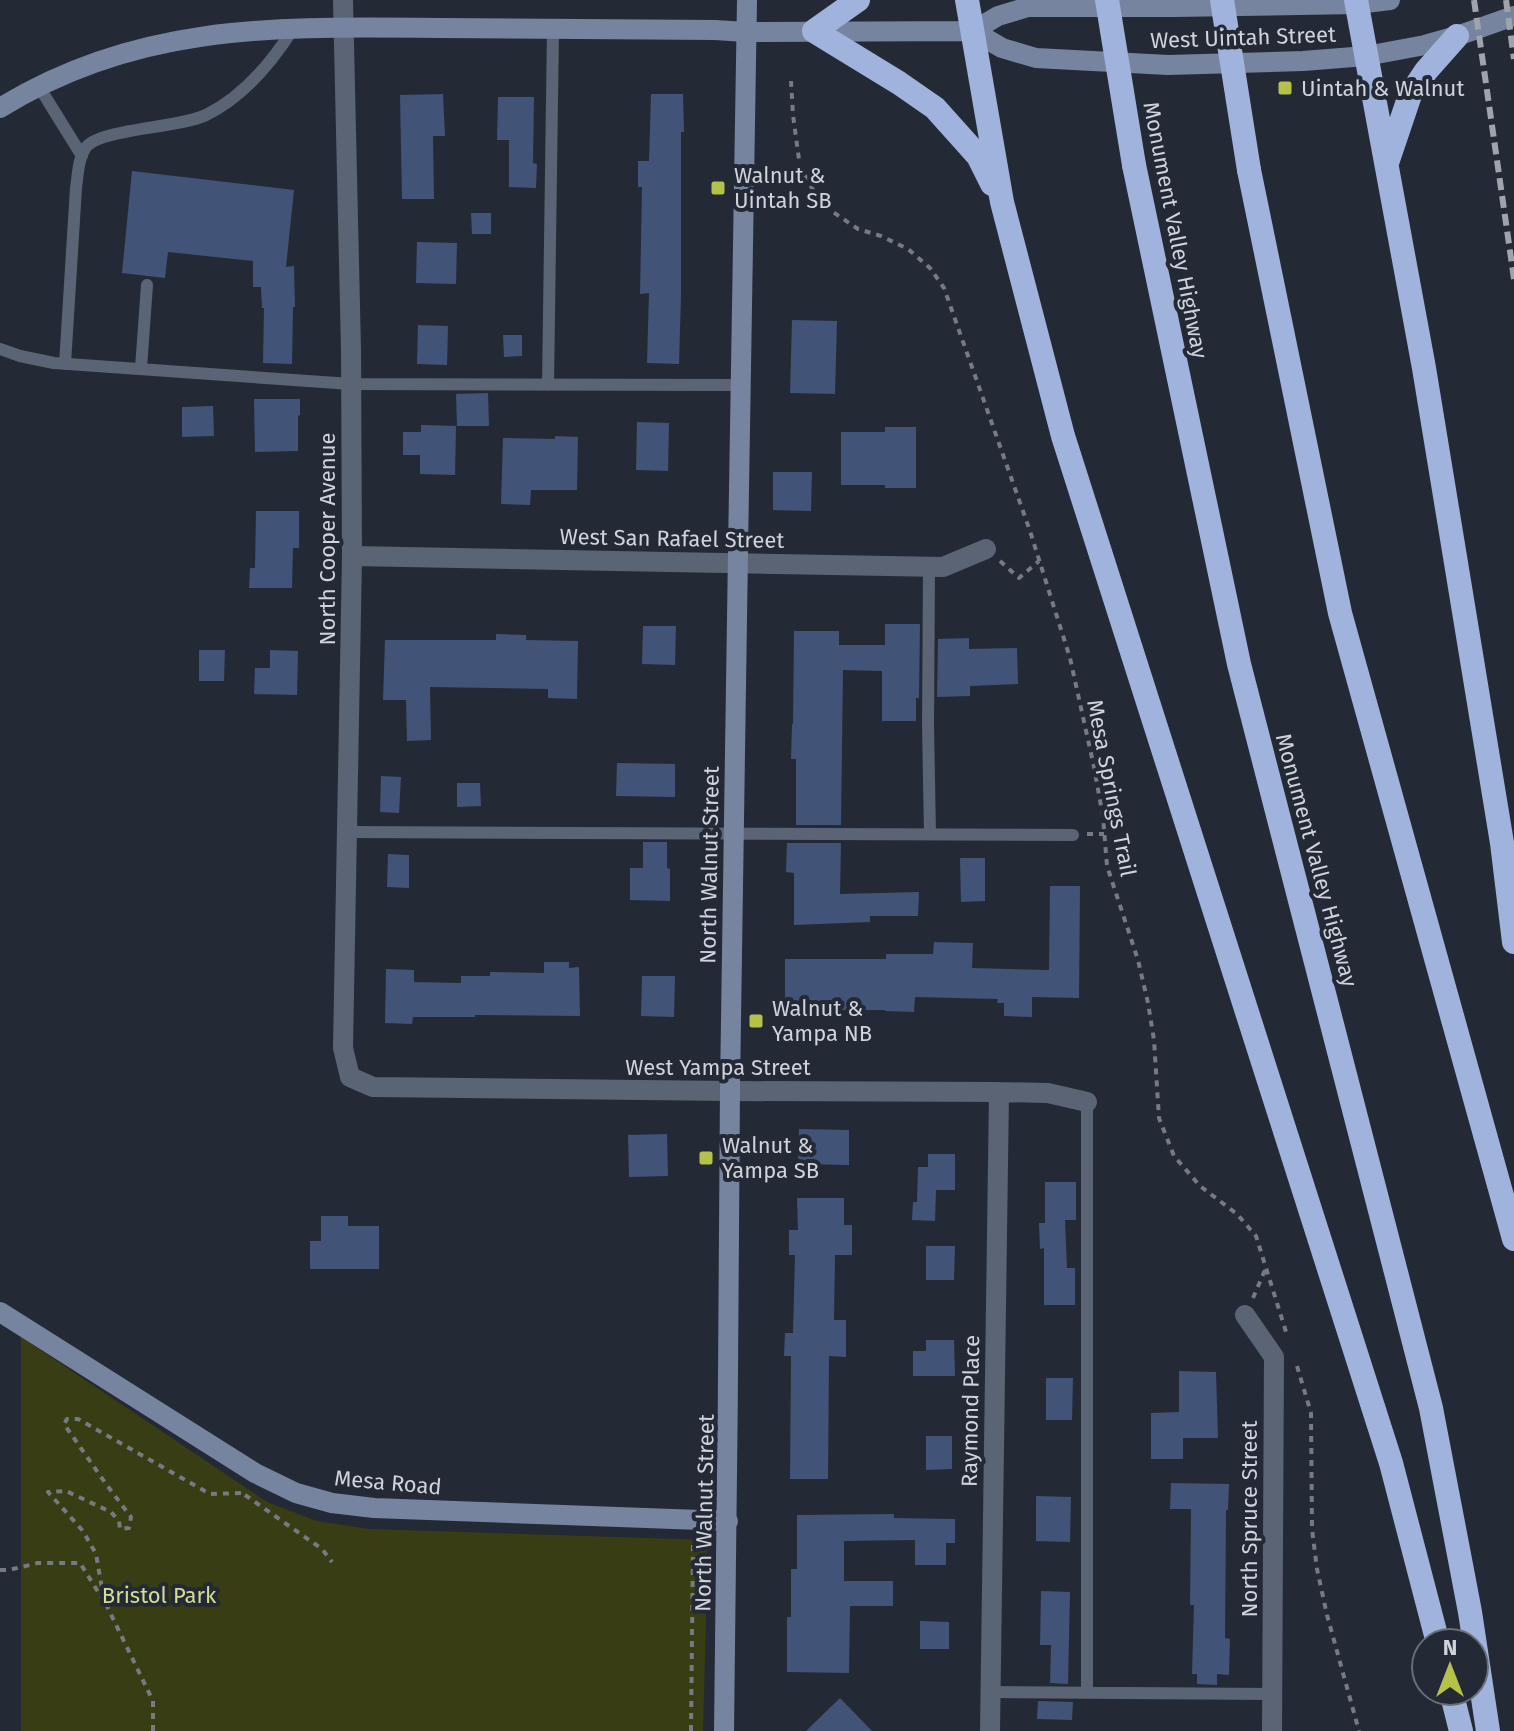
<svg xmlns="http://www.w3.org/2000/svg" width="1514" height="1731" font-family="'Fira Sans',sans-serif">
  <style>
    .green { fill: #393d13 }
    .building { fill: #425378 }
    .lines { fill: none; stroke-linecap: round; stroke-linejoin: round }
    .path { stroke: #757a83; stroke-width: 4; stroke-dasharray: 6 6; stroke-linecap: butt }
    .lane { stroke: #5b6474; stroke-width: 12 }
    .street { stroke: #5b6474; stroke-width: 20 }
    .secondary { stroke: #77849f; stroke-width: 20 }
    .highway { stroke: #9fb3dd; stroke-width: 24 }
    .rail { stroke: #9ea3ac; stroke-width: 6; stroke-dasharray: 12 6; stroke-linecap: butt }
    .highway-bridge { stroke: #9fb3dd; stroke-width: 24 }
    .poi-dot { fill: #b5c249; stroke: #242a35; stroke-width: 3 }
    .labels { text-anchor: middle; stroke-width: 8; stroke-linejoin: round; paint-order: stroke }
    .street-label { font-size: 22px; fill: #cfd3db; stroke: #242a35 }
    .poi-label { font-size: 22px; fill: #cfd3db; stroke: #242a35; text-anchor: start }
    .park-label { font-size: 22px; fill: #d3dd95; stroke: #242a35 }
  </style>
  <rect width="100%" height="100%" fill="#242a35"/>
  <path class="green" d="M21,1337L267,1502L317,1521L369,1529L708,1540L703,1731H21Z"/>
  <path class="building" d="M443,94L445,136H433L434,199H402L400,95Z
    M651,94H683L684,132H681V295L679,364L647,363L649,293L640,294L642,187H638V161H649Z
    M498,97H534L533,163L537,164L536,188L509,187V140H497Z
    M132,171L294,190L286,267L294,266L295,307H293L292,364L263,363L264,308H262L261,287H253V261L168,252L165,278L122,273Z
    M471,213H491V234H472Z
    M417,242L457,243L456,284L416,283Z
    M792,320L837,321L835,394L790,393Z
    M418,325L448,326L447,365L417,364Z
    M503,335H522V356L504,357Z
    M488,393L489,426H457L456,394Z
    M254,399H300V415L298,416V451L255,452Z
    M213,406L214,436L182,437V407Z
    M637,422L669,423L668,471L636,470Z
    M421,425L456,426L455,475L420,474V455H403V432H421Z
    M885,427H916V488H885V485H841V432H885Z
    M555,436L578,437L577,490H531L530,505L501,504L503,438L555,439Z
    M773,472H812L811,511L773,510Z
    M256,511H299V548H293L292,588H249L250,568H255Z
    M885,624H920L919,698H916V721H882V671L843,670L841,825H796V759H791L792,724H793L794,631H839V645H885Z
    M643,626H676L675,665L642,664Z
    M496,634L526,635V640L578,641L577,699L548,698V689L430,687L431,740L407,741L406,700H383L385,640H496Z
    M969,638V649L1017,648L1018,684L970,686V696L937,697L938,639Z
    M199,650H225L224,681H199Z
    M270,650L298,651L297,695L254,694L255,668H270Z
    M617,763L675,764V797L616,796Z
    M381,776L401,777L399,813L380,812Z
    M457,783H480L481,806L457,807Z
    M643,842H667V868L670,869V901L630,900V868H643Z
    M787,843H841L840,894L919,892L918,916H870V922L794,925V873L786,872Z
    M388,854L409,855V888L387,887Z
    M960,858H985V901L961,902Z
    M1050,886H1080L1079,998L1032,997V1017L1004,1016V1003H997L998,999L915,997L914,1012L885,1011V1010H828V1006H785V959H886V954H933L934,942L973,943L972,968L1049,970Z
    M544,962H569V968L579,967L580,1016L475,1015V1017H413L412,1024L385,1023L386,969L414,970V982L461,983V976H490V972L544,973Z
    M642,976H675L674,1017L641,1016Z
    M799,1129L849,1130V1165L798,1164Z
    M667,1134L668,1176L629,1177L628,1135Z
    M928,1154H955V1190H936L935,1221L912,1220L913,1202H917L918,1167H928Z
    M1045,1182H1076V1220H1065L1067,1268H1075V1305H1044V1248L1040,1249L1039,1223H1045Z
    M797,1198H844V1225H852V1255H835L834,1320H846V1357L829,1356L828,1479H790L791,1356H784L785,1333H793L795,1255H789V1230H798Z
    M321,1216H348V1226H379V1269H310V1241H321Z
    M926,1246H955L954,1280H926Z
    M926,1340H954L955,1376H913V1351H926Z
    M1179,1371L1216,1372L1218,1438H1183V1459H1151V1413L1179,1412Z
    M1046,1378H1073L1072,1420H1046Z
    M926,1436H952V1469L926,1470Z
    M1171,1483L1229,1484L1228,1510H1226L1225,1638L1230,1639L1229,1675L1217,1674V1685L1197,1684V1674H1192L1194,1605H1190L1191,1509H1170Z
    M1036,1496L1071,1497L1070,1542L1036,1541Z
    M894,1514V1518L955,1519V1543H946V1565H915V1540L844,1541V1581H893V1606H850L849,1673L787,1672V1617H791V1569H797V1515Z
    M1041,1591L1070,1592L1068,1684L1050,1683L1051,1645H1040Z
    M920,1621L949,1622V1649H920Z
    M840,1698L872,1731H806Z
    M1038,1701L1073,1702L1072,1720L1037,1719Z"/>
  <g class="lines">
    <path class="path" d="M791,81L793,115L800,167L813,190L830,210L858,229L881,236L908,249L930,268L944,288L1030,531L1070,658L1094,767L1103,817L1107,866L1138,960L1148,1003L1154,1040L1159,1118L1174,1156L1200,1186L1237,1214L1256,1236L1287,1335
      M1000,561L1019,578L1039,561
      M1087,834H1104
      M1253,1298L1265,1270
      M1297,1366L1311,1413L1312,1529L1317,1569L1327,1615L1359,1731
      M245,1495L322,1549L332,1562
      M0,1570H9L38,1563H80L102,1598
      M153,1731V1701L104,1600L96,1554L83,1531L48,1492L66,1491L111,1512L119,1521L120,1529L129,1528L131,1517L106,1484L64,1424L67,1419H78L210,1494L244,1493
      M691,1731L693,1541"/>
    <path class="lane" d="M38,85L82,156
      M0,349L20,356L54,363L351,384L739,385
      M65,364L76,188C78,175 78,157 87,146C103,129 178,128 206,115C243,97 272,62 293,29
      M141,368L147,285
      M548,385L553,29
      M929,567L928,725L930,834
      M348,832L1073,835
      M1087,1102V1692
      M990,1692L1273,1694"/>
    <path class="street" d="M343,0L351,350L352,556L343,1048L350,1077L373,1087L730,1091L999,1092L1048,1093L1087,1102
      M352,556L943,567L986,549
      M1245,1315L1274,1357L1272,1731
      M990,1731L999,1092"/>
    <path class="secondary" d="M973,31L998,16L1028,7H1173L1357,4L1390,0
      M0,108C140,21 283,27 442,28C533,29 624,29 715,30L746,32L973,31L1002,48L1036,58L1168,65L1303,61L1366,56L1425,45L1457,36L1514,16
      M0,1312L255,1473L296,1493L332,1503L374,1508L728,1521
      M724,1731C728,1516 728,1302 730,1087C735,725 741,362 747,0"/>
    <path class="highway" d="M858,0L814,31L899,83L935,108L978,156L992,184
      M967,0L1002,202L1063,436L1391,1463L1438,1643
      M1356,0L1424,368L1502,843L1514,942
      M1387,163L1410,95L1426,71L1457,36
      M1134,165L1239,664L1431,1408L1470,1612L1488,1731
      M1249,170L1340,613L1514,1239
      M1451,1691L1461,1731"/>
    <path class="rail" d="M1474,0L1514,279
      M1506,0L1514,59"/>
    <path class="highway-bridge" d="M1107,0L1134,165
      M1222,0L1249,170"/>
  </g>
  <g class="poi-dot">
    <rect x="1277" y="80" width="16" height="16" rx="4"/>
    <rect x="710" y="180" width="16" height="16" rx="4"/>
    <rect x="748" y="1013" width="16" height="16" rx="4"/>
    <rect x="698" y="1150" width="16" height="16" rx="4"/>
  </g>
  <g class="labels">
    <g class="street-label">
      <text transform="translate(1243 37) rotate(-2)" y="8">West Uintah Street</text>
      <text transform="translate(1176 230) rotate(79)" y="8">Monument Valley Highway</text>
      <text transform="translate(672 538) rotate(1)" y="8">West San Rafael Street</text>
      <text transform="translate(327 539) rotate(-90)" y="8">North Cooper Avenue</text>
      <text transform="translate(1112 788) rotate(79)" y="8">Mesa Springs Trail</text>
      <text transform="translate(1317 860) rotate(75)" y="8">Monument Valley Highway</text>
      <text transform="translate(709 865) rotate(-89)" y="8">North Walnut Street</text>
      <text x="718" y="1075">West Yampa Street</text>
      <text transform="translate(970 1411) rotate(-89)" y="8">Raymond Place</text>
      <text transform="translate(388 1482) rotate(5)" y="8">Mesa Road</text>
      <text transform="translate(704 1513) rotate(-89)" y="8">North Walnut Street</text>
      <text transform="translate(1249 1519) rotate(-90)" y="8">North Spruce Street</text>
    </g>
    <g class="poi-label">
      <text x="1301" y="96">Uintah &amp; Walnut</text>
      <text x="734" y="183">Walnut &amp;<tspan x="734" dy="25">Uintah SB</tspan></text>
      <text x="772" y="1016">Walnut &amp;<tspan x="772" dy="25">Yampa NB</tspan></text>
      <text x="722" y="1153">Walnut &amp;<tspan x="722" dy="25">Yampa SB</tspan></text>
    </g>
    <g class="park-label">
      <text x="159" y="1603">Bristol Park</text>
    </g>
  </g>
  <g transform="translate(1450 1667)"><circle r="38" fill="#242a35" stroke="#686e77" stroke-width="2"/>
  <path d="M0-6L14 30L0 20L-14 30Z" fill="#b5c249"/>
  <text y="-12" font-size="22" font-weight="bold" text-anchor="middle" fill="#cfd3db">N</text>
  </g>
</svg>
